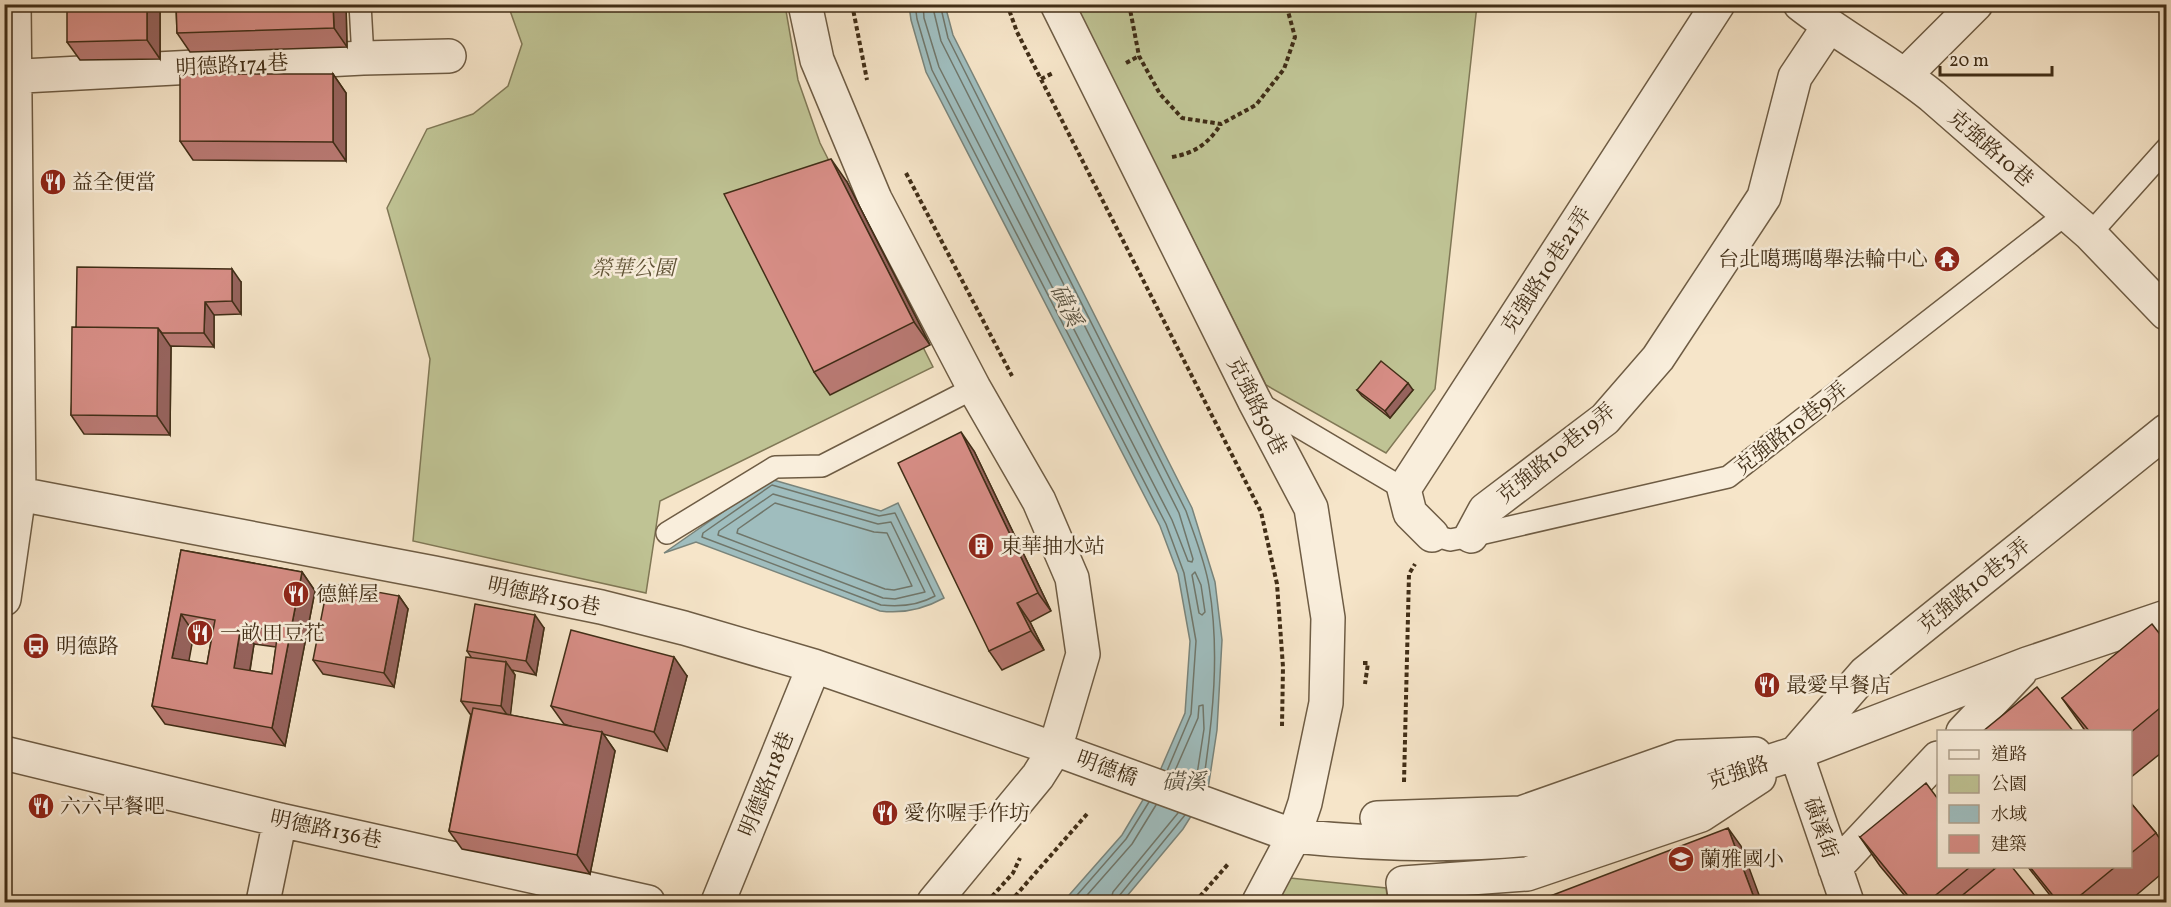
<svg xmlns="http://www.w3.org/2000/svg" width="2171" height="907" font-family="Vollkorn,'Noto Serif TC',serif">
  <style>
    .green { fill: #bfc394; stroke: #807856; stroke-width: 1.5 }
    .water { fill: #9fbdbe; stroke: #79847b; stroke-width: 1.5 }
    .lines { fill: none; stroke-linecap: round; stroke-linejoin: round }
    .shore { stroke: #70766a; stroke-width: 1.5 }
    .service-casing { stroke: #6e5c44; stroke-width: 24 }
    .minor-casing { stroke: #6e5c44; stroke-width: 36 }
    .path { stroke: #412e17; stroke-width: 4; stroke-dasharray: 4.5 3; stroke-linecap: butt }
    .service { stroke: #f9eedc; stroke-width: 21 }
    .minor { stroke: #f9eedc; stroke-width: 33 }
    .wall { fill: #b87972; stroke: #412e17; stroke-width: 1.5; fill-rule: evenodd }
    .shaded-wall { fill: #96635d; stroke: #412e17; stroke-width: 1.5 }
    .building { fill: #d68d85; stroke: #412e17; stroke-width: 1.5; fill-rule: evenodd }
    .labels { text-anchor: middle; stroke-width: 5; stroke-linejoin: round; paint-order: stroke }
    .street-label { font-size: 21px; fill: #412e17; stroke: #f9eedc }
    .poi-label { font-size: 21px; fill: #412e17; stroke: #f9eedc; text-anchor: start }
    .park-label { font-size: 21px; font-style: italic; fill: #605336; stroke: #f9eedc }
    .water-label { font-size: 22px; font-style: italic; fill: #585241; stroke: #f9eedc }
  </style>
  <rect width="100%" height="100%" fill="#f6e5c9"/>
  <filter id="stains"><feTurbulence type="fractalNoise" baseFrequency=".00333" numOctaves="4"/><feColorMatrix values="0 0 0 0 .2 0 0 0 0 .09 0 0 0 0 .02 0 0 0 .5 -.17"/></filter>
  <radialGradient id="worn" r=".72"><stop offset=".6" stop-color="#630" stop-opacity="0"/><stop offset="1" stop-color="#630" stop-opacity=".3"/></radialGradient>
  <path class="green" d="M508,5H785L798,80L820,143L933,367L660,501L646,593L413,541L430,359L387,208L427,129L473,114L508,86L522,44Z
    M1076,5H1477L1435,389L1386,453L1266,385Z
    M1290,878L1386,888L1388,902H1278Z"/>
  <path class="water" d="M909,5H945L953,35L1192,508L1215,582L1222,640L1217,730L1208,789L1183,829L1122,902H1063L1122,835L1159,773L1185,713L1190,641L1178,574L1160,526L926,72L911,20Z
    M770,479L881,511L898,503L944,598C924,609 903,614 880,611L696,542L664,553Z"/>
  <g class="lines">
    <path class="shore" d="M915,4L917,19L932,70L1166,524L1184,573L1196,641L1191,714L1167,771
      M923,4L924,18L939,67L1172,520L1188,561L1192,562L1193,559L1179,513L941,41L932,4
      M940,4L948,38L1186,511C1194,535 1205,561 1209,586C1220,652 1213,718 1203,784
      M772,485L879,516L895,513L935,596C919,605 899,607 881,605L702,537L703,533Z
      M773,494L878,524L891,522L925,592L895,599L883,598L718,535L719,531Z
      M775,503L874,532L887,533L912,586L894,590L885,589L737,533L738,529Z
      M1195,572L1201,585L1205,612L1202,615L1199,613L1192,575Z
      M1174,773L1198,718L1199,706L1203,705L1204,729L1196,781
      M1071,902L1126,839L1149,802
      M1081,902L1132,844L1156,805
      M1110,902L1113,892L1178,813
      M1118,902L1119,896L1185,815"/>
    <defs>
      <path id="service" d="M360,4L363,58
        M2090,234L2166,149
        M1257,402L1404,489
        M667,533L775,467L822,466L974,388
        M1432,535L1450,540L1471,536L1728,477L2066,214"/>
      <path id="minor" d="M805,4L817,60L875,199L974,388L1039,501L1072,578L1083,654L1055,749L1038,776L934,902
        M1057,4L1254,400L1311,508L1328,618L1326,703L1305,803L1294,836L1259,902
        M1800,4C1842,37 1890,62 1932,96L2090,234L2166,313
        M1905,75L1976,4
        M4,77L363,58L449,56
        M19,494L434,573L601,607L684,628L814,666L1055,749L1294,836C1372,844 1453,847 1531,839L1796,753L2027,664L2166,617
        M1432,535L1410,513L1404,489L1718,4
        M1471,536L1485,510L1605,419L1658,358L1764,197L1795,77L1829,26
        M4,599L19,494L14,4
        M1963,732L2020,672
        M1799,749L1865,673L2166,431
        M4,753L280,820L648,902
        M1796,753L1847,902
        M1377,818L1521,813L1680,757L1755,754
        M1835,868L1938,758
        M263,902L280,820
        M718,902L814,666
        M1406,902L1403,883L1527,874L1701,815L1759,777"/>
    </defs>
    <use href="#service" class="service-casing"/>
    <use href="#minor" class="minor-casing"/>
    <path class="path" d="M852,4L867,80
      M1007,4L1017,32L1261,512L1277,584L1283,667L1282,726
      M1129,4L1139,56L1160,94L1182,118L1221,124L1256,105L1284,69L1295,37L1286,4
      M1007,7L1018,5
      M1126,63L1139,56
      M1041,79L1053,73
      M1172,157C1195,153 1208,144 1221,124
      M906,173L1012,376
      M1363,663H1368L1365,684
      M1404,782L1409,574L1415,564
      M987,902L1013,873L1020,858
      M1010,902L1087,814
      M1195,902L1229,863"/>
    <use href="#service" class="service"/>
    <use href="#minor" class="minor"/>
  </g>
  <path class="wall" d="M160,4V59L80,60L67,42Z
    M176,4H346L347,47L190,52L177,33Z
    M333,74L346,93V161L193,160L180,141Z
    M847,182L930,345L830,395L814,372Z
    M241,282V314L214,315V347L171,346L170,435L84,434L71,415L76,327Z
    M1357,390H1413L1390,418L1362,396Z
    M974,451L1051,611L1030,622L1044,650L1002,670L989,651Z
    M181,550L302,572L315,591L285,746L165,724L152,706ZM194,633L212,636L207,664L188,661ZM254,644L276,647L272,674L250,671Z
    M399,596L408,609L394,687L323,674L313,660Z
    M544,628L536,675L512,670L515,675L510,715L576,728L564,724L551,706L687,676L667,751L603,734L615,751L590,874L462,849L449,831L471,714H470L461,701L471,657L467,651Z
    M2166,642V749L2130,778V732H2086L2062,698Z
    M2130,802L2156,833L2166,848V870L2127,903H2056L2028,867H2130Z
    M1860,837L1938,867H1993L1994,869L2041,903H1911L1880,866Z"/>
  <path class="shaded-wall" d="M147,4H160V59L147,40Z
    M333,4H346L347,47L334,28Z
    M333,74L346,93V161L333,142Z
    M831,159L847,182L930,345L914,322Z
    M232,269L241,282V314L232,301Z
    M205,302L214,315V347L204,333Z
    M158,328L171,347L170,435L157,416Z
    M1408,383L1413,390L1390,418L1385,411Z
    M961,432L974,451L1051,611L1038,593Z
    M302,572L315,591L285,746L272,728Z
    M399,596L408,609L394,687L384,673Z
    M1017,603L1030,622L1044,650L1031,631Z
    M181,614L194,633L186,677L172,658Z
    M535,615L544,628L536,675L526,661Z
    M241,625L254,644L247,687L234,668Z
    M674,657L687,676L667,751L654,732Z
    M506,662L515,675L510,719L501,706Z
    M602,732L615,751L590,874L577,855Z
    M1728,828L1741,846L1762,903H1756Z"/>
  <path class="building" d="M67,4H147V40L67,42Z
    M176,4H333L334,28L177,33Z
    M180,74H333V142L180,141Z
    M831,159L914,322L814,372L724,194Z
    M77,267L232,269V301L205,302L204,333H162L158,328L76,327Z
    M72,327L158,328L157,416L71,415Z
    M1381,361L1408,383L1385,411L1357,390Z
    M961,432L1038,593L1017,603L1031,631L989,651L898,463Z
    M181,550L302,572L272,728L152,706ZM181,614L215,620L207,664L172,658ZM241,625L278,631L272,674L234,668Z
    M328,583L399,596L384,673L313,660Z
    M475,604L535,615L526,661L467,651Z
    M2152,624L2166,642V703L2130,733V732H2090L2062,698Z
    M571,630L674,657L654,732L551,706Z
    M466,657L506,662L501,706L461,701Z
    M2037,687L2074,732H1982Z
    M473,708L602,732L577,855L449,831Z
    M1926,783L1938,799V867H1970L1926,903H1914L1860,837Z
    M2130,802L2156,833L2130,854Z
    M1728,828L1756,903H1532Z
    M1997,867H2012L2041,903H1953Z
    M2030,867H2115L2071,903H2059Z"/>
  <defs>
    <symbol id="restaurant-disc" viewBox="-11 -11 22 22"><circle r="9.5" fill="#8f2418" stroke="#f9eedc"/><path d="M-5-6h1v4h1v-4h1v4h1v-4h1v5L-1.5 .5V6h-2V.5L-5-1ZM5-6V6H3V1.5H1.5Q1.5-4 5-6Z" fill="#fff"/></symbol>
    <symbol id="temple-disc" viewBox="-11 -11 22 22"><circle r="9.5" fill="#8f2418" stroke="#f9eedc"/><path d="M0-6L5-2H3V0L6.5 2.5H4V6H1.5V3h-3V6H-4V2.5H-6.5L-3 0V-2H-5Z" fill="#fff"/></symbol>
    <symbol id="building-disc" viewBox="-11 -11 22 22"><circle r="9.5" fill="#8f2418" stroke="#f9eedc"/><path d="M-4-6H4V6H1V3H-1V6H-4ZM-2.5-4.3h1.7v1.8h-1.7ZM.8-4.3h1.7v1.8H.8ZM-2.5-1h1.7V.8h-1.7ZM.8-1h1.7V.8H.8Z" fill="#fff"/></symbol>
    <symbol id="bus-disc" viewBox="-11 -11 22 22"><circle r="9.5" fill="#8f2418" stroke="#f9eedc"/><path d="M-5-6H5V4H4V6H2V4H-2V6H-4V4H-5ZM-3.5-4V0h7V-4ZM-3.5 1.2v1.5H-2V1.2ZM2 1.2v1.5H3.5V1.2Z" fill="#fff"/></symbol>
    <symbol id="school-disc" viewBox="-11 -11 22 22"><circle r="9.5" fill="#8f2418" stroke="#f9eedc"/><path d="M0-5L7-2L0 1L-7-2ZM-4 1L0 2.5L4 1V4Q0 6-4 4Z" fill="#fff"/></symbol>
  </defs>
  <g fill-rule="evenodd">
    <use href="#restaurant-disc" x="38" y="167" width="30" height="30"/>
    <use href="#temple-disc" x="1932" y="244" width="30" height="30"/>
    <use href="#building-disc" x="966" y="531" width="30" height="30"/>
    <use href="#restaurant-disc" x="281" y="579" width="30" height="30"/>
    <use href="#restaurant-disc" x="185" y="618" width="30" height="30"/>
    <use href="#bus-disc" x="21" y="631" width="30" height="30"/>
    <use href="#restaurant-disc" x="1752" y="670" width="30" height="30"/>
    <use href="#restaurant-disc" x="26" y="791" width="30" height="30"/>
    <use href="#restaurant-disc" x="870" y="798" width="30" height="30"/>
    <use href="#school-disc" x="1666" y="844" width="30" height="30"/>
  </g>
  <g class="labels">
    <g class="street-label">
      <text transform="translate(232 65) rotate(-3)" y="7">明德路174巷</text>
      <text transform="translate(1991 148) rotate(41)" y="7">克強路10巷</text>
      <text transform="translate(1546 270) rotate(-57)" y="7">克強路10巷21弄</text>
      <text transform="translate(1257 406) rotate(63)" y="7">克強路50巷</text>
      <text transform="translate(1791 428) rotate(-38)" y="7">克強路10巷9弄</text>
      <text transform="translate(1556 453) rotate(-39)" y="7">克強路10巷19弄</text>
      <text transform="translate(1974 585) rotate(-39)" y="7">克強路10巷3弄</text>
      <text transform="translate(544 596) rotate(12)" y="7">明德路150巷</text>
      <text transform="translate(1107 768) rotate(20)" y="7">明德橋</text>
      <text transform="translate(1738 772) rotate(-18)" y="7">克強路</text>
      <text transform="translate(766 784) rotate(-68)" y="7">明德路118巷</text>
      <text transform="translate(1821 828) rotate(71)" y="7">磺溪街</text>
      <text transform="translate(326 829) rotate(12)" y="7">明德路136巷</text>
    </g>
    <g class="poi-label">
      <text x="72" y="189">益全便當</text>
      <text x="1928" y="266" text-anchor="end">台北噶瑪噶舉法輪中心</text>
      <text x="1000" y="553">東華抽水站</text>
      <text x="316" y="601">德鮮屋</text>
      <text x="220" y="640">一畝田豆花</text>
      <text x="56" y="653">明德路</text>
      <text x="1786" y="692">最愛早餐店</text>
      <text x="60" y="813">六六早餐吧</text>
      <text x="904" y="820">愛你喔手作坊</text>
      <text x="1700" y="866">蘭雅國小</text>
    </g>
    <g class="park-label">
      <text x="633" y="275">榮華公園</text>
    </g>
    <g class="water-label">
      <text transform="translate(1067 305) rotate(64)" y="8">磺溪</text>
      <text x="1184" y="789">磺溪</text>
    </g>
  </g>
  <rect width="2171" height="907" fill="none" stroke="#f6e5c9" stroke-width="24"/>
  <rect x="6" y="6" width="2159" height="895" fill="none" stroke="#412e17" stroke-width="3"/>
  <rect x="12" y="12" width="2147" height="883" fill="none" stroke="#412e17" stroke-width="1.5"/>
  <rect x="1937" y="730" width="195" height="138" fill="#f9eedc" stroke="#afa18d" stroke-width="1.5"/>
  <rect x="1949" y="750" width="30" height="9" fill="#f9eedc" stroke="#afa18d" stroke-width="1.5"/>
  <text x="1991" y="760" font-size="18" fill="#412e17">道路</text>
  <rect x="1949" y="775" width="30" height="18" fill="#bfc394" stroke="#afa18d" stroke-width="1.5"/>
  <text x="1991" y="790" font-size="18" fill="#412e17">公園</text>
  <rect x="1949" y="805" width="30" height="18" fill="#9fbdbe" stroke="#afa18d" stroke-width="1.5"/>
  <text x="1991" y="820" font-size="18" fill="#412e17">水域</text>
  <rect x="1949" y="835" width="30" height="18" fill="#d68d85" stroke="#afa18d" stroke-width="1.5"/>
  <text x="1991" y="850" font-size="18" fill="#412e17">建築</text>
  <path d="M1940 66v9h112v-9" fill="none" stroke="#412e17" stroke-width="3"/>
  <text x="1949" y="66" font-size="18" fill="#412e17" stroke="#f9eedc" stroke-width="4.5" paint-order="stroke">20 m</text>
  <rect width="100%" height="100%" filter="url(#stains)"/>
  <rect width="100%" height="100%" fill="url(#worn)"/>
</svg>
